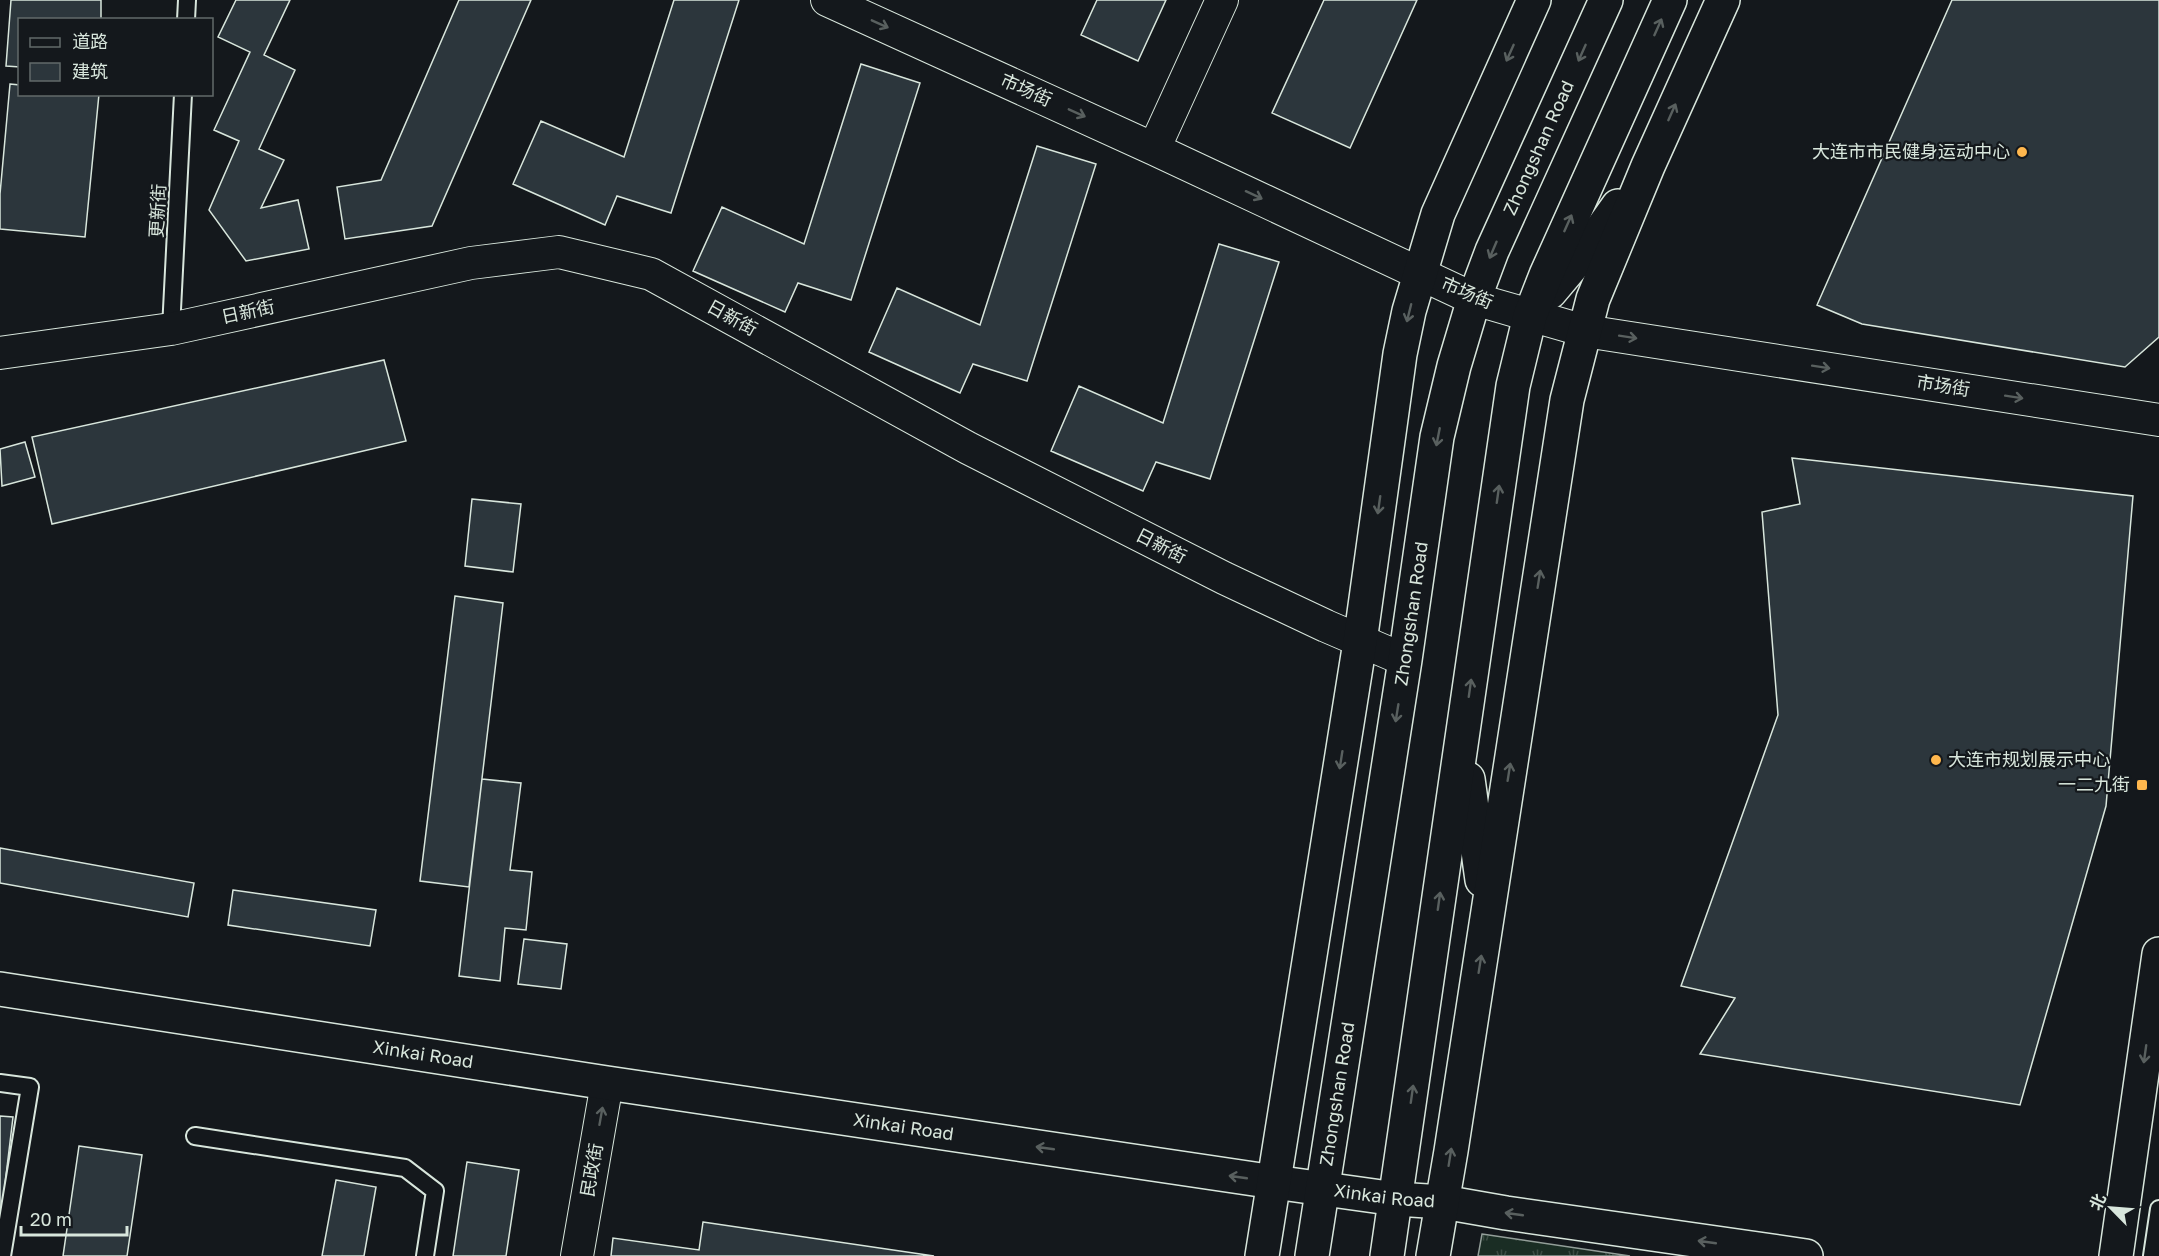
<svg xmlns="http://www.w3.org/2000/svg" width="2159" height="1256" font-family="'Golos Text','Noto Sans SC',sans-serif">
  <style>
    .grass { fill: url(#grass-tufts); stroke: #939e99; stroke-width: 1.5 }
    .building { fill: #2c363c; stroke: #d8e6dc; stroke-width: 1.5 }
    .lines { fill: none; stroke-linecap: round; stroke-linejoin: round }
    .service-casing { stroke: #d8e6dc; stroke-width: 20 }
    .minor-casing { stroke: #d8e6dc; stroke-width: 34 }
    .secondary-casing { stroke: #d8e6dc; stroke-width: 36 }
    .primary-casing { stroke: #d8e6dc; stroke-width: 36 }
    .service { stroke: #14181c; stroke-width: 16 }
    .minor { stroke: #14181c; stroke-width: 32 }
    .secondary { stroke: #14181c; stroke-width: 33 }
    .primary { stroke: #14181c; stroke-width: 33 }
    .oneway { stroke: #59605f }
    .poi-dot { fill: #ffb74d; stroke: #14181c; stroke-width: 2 }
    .labels { text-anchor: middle; stroke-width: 4.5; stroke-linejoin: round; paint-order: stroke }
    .street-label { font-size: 18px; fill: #d8e6dc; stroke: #14181c }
    .poi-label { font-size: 18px; fill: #d8e6dc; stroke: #14181c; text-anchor: end }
  </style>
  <defs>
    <pattern id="grass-tufts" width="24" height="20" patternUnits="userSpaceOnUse" patternTransform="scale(1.5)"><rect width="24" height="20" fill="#1a2d24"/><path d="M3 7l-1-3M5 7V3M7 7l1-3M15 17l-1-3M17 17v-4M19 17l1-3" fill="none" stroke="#3b4b43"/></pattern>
  </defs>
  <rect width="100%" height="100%" fill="#14181c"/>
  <path class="grass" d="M1482,1234L1630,1256H1478Z"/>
  <path class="building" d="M11,0H101V20H20V67L6,66Z
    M236,0H290L264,55L295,70L259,149L284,160L261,208L298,200L309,249L246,261L209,210L239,141L214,130L250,52L218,37Z
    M459,0H531L432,226L345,239L337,187L381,180Z
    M674,0H739L671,213L617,196L605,225L513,184L541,121L624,157Z
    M1097,0H1166L1138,61L1081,35Z
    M1324,0H1417L1350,148L1272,113Z
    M1952,0H2159V337L2125,367L1862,324L1817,305Z
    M861,64L920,83L851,300L798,283L785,312L693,271L722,207L804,244Z
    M10,84L20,85V94H99L85,237L0,229V194Z
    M1037,146L1096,164L1027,381L973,364L960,393L869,352L897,288L980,325Z
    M1219,244L1279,262L1210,479L1156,462L1143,491L1051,451L1079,386L1163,423Z
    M384,360L406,441L52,524L32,437Z
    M25,442L35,477L2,486L0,449Z
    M1792,458L2133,496L2106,806L2020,1105L1700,1054L1735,998L1681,986L1778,715L1762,512L1800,504Z
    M472,499L521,504L513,572L465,566Z
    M455,596L503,603L469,887L420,881Z
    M482,779L521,783L510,870L532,872L526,930L505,928L500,981L459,976Z
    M0,848L194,883L188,917L0,883Z
    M233,890L376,910L370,946L228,925Z
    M524,939L567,944L561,989L518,984Z
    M0,1116L13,1117L0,1226Z
    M79,1146L142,1155L127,1256H63Z
    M467,1162L519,1170L506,1256H453Z
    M336,1180L376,1187L364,1256H322Z
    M703,1222L934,1256H611L613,1238L699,1250Z"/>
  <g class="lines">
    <defs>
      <path id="service" d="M186,20L187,0
        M171,329L183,94
        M0,1083L30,1087L2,1256
        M195,1136L405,1168L435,1191L425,1256
        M2152,1256L2159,1209"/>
      <path id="minor" d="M827,0L1154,149L1474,299L1585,331L2159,420
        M1154,149L1222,0
        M0,353L171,329L471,263L559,252L651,274L968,448L1224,578L1326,626L1405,660
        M577,1256L607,1083"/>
      <g id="secondary">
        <path id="s1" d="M0,989L607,1083L1274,1182L1396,1199L1443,1202L1506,1213L1806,1256"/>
        <path d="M2116,1256L2159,954"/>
      </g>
      <g id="primary">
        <path d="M1550,292L1593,241L1618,206"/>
        <path d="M1468,779L1482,880"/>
        <path d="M1262,1256L1360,642L1400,354L1409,311L1438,214L1534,0"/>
        <path id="s2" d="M1312,1256L1405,660L1437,437L1454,366L1474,299L1492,251L1606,0"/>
        <path d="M1387,1256L1513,386L1530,316L1546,275L1670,0"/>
        <path d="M1433,1256L1451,1151L1567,400L1593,299L1648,166L1723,0"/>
      </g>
    </defs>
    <use href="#service" class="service-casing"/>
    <use href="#minor" class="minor-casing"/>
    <use href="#secondary" class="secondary-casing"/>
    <use href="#primary" class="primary-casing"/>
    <use href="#service" class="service"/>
    <use href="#minor" class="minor"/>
    <use href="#secondary" class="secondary"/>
    <use href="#primary" class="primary"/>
  </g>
  <defs><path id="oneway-shaft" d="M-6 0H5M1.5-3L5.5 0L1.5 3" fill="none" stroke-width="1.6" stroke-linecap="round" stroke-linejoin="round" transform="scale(1.5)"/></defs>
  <g class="oneway">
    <use href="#oneway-shaft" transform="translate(880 24) rotate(24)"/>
    <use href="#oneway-shaft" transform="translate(1658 27) rotate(-66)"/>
    <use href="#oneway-shaft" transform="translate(1510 53) rotate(114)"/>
    <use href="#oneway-shaft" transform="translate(1582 53) rotate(114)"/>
    <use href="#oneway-shaft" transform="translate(1672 112) rotate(-66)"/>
    <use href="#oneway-shaft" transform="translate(1077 113) rotate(24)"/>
    <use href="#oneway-shaft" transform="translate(1254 195) rotate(25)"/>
    <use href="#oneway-shaft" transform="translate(1568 223) rotate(-66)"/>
    <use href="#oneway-shaft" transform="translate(1493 250) rotate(113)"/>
    <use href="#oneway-shaft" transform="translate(1409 313) rotate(104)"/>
    <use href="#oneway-shaft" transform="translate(1628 337) rotate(9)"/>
    <use href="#oneway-shaft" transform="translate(1821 367) rotate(9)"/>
    <use href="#oneway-shaft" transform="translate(2014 397) rotate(9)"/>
    <use href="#oneway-shaft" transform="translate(1438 437) rotate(101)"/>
    <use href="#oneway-shaft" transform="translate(1498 494) rotate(-82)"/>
    <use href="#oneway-shaft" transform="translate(1379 505) rotate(98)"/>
    <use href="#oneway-shaft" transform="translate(1539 579) rotate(-81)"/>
    <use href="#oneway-shaft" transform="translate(1470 688) rotate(-82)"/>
    <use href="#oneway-shaft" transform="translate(1397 713) rotate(99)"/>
    <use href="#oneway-shaft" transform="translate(1341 760) rotate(99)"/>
    <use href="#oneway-shaft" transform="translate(1509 772) rotate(-81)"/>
    <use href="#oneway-shaft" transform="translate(1439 901) rotate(-82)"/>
    <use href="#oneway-shaft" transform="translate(1480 964) rotate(-81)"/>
    <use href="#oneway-shaft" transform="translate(2145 1054) rotate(98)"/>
    <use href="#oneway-shaft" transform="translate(1412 1094) rotate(-82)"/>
    <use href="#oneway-shaft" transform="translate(601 1116) rotate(-80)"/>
    <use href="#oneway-shaft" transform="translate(1045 1148) rotate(-172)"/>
    <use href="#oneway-shaft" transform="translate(1450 1157) rotate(-81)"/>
    <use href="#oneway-shaft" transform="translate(1238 1177) rotate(-172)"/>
    <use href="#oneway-shaft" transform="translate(1514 1214) rotate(-172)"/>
    <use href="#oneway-shaft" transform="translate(1707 1242) rotate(-172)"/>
  </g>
  <g class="poi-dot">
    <circle cx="2022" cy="152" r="6"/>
    <circle cx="1936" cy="760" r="6"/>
    <rect x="2136" y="779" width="12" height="12" rx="3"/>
  </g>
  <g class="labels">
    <g class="street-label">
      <text transform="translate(1026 90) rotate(24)" y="6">市场街</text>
      <text dy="6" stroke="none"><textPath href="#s2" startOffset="1136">Zhongshan Road</textPath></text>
      <text transform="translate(158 211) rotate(-87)" y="6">更新街</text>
      <text transform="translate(1467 293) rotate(23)" y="6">市场街</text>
      <text transform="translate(248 312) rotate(-12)" y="6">日新街</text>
      <text transform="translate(732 318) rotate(29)" y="6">日新街</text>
      <text transform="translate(1943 386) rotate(9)" y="6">市场街</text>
      <text transform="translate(1161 546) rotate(27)" y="6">日新街</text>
      <text dy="6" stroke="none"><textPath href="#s2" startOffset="650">Zhongshan Road</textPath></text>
      <text dy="6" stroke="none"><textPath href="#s1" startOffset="428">Xinkai Road</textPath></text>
      <text dy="6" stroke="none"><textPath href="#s2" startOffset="164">Zhongshan Road</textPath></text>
      <text dy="6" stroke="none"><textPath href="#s1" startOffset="914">Xinkai Road</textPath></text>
      <text transform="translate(592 1170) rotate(-80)" y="6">民政街</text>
      <text dy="6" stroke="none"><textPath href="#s1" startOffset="1400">Xinkai Road</textPath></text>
    </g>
    <g class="poi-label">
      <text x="2010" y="158">大连市市民健身运动中心</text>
      <text x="1948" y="766" text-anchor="start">大连市规划展示中心</text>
      <text x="2130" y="791">一二九街</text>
    </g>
  </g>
  <rect x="18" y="18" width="195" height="78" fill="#14181c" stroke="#626a69" stroke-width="1.5"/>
  <rect x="30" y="38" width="30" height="9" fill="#14181c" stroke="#626a69" stroke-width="1.5"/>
  <text x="72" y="48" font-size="18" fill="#d8e6dc">道路</text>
  <rect x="30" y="63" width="30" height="18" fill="#2c363c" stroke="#626a69" stroke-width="1.5"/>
  <text x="72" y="78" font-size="18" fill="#d8e6dc">建筑</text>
  <g transform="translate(2111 1208) rotate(295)" stroke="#14181c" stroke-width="4.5" paint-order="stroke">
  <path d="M0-4.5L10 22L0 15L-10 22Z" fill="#d8e6dc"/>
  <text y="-9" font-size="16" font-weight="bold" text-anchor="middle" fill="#d8e6dc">北</text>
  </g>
  <path d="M21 1226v9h106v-9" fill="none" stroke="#d8e6dc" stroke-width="3"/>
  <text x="30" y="1226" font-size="18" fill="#d8e6dc" stroke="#14181c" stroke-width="4.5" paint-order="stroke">20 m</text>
</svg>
